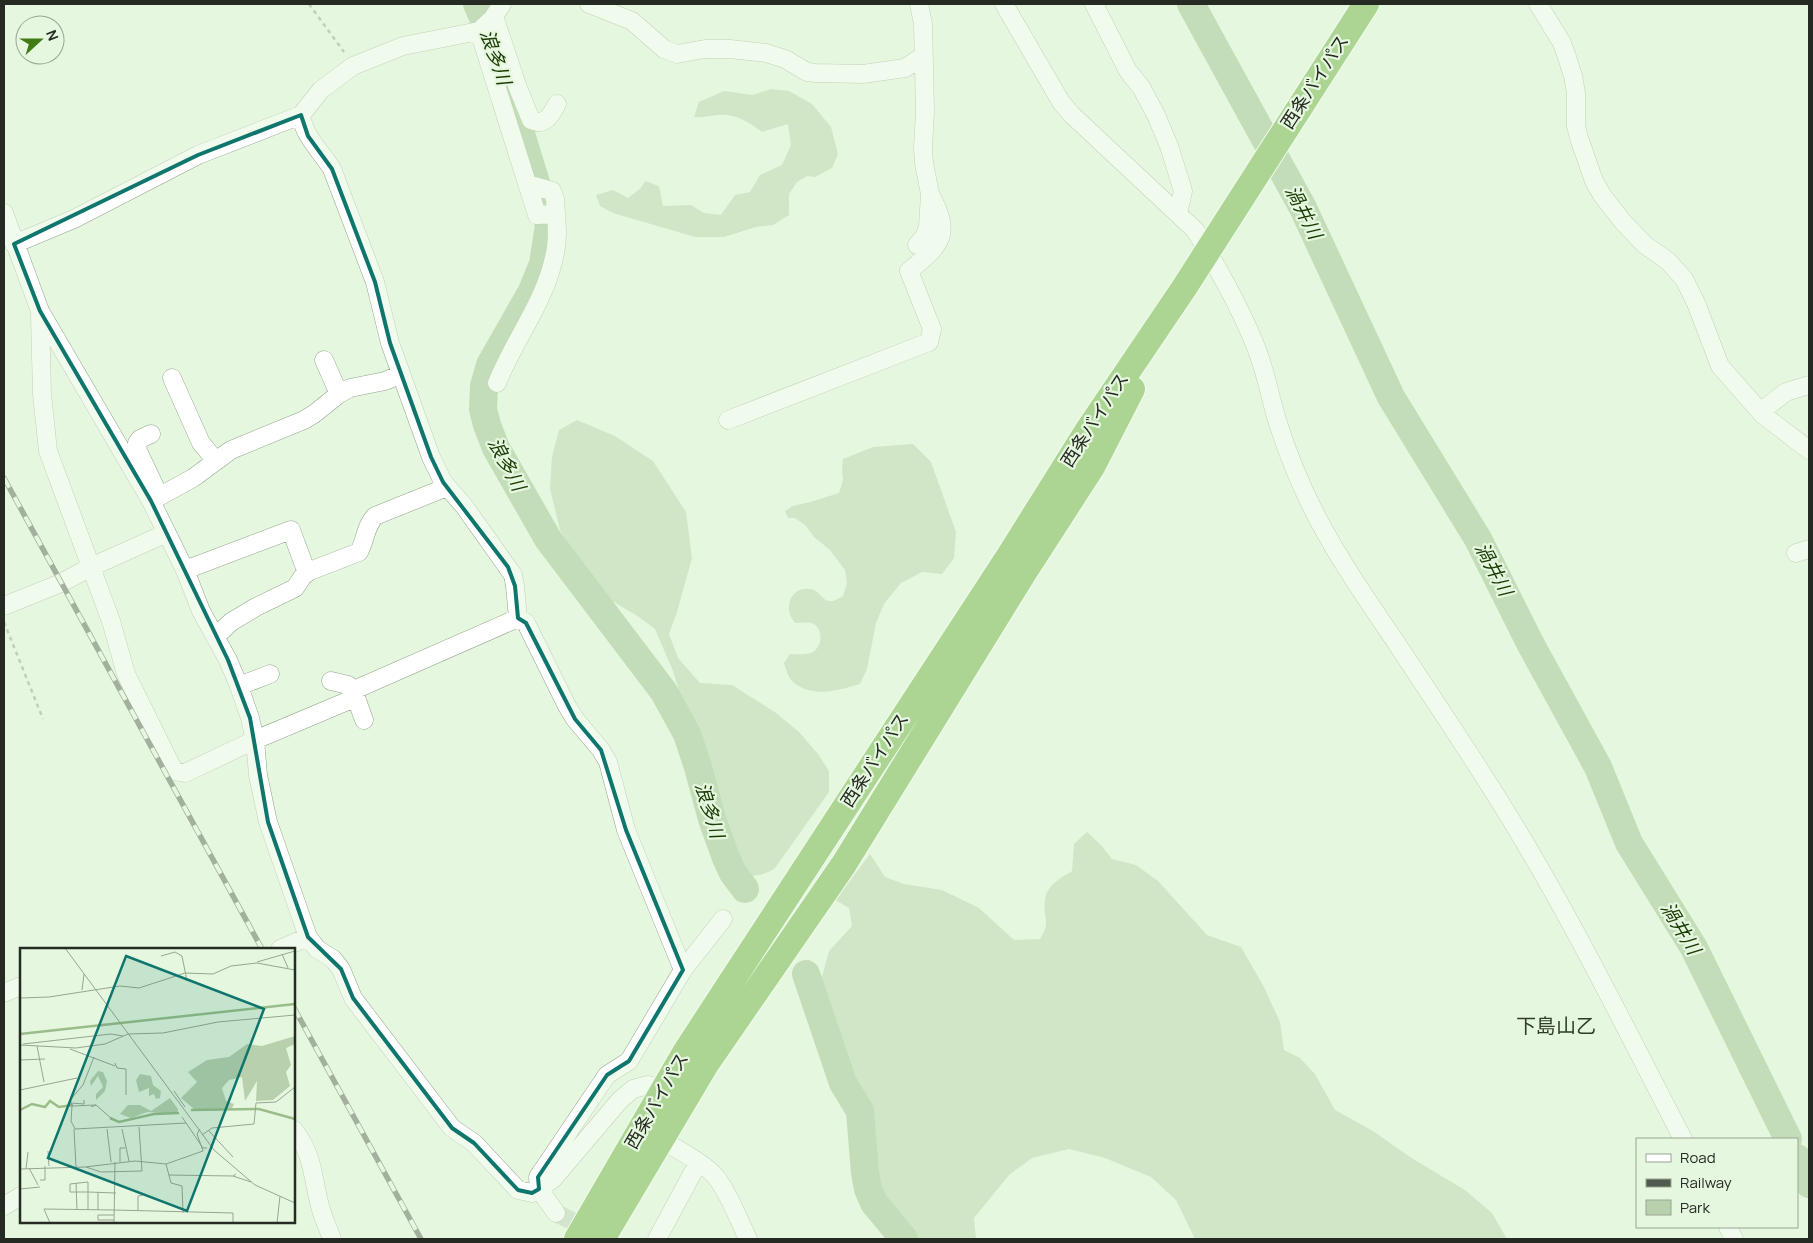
<svg xmlns="http://www.w3.org/2000/svg" width="1813" height="1243" font-family="Manrope,'Noto Sans JP',sans-serif">
  <style>
    .green { fill: #b8d0ac }
    .lines { fill: none; stroke-linecap: round; stroke-linejoin: round }
    .river { stroke: #9abd89; stroke-width: 28 }
    .minor-tunnel { stroke: #bfceb9; stroke-width: 18; stroke-dasharray: 18 9; stroke-linecap: butt }
    .minor-casing { stroke: #93a38c; stroke-width: 19 }
    .highway-casing { stroke: #fff; stroke-width: 28 }
    .path { stroke: #929e8d; stroke-width: 2.5; stroke-dasharray: 4 4; stroke-linecap: butt }
    .minor { stroke: #fff; stroke-width: 18 }
    .highway { stroke: #67ac3b; stroke-width: 26 }
    .rail-casing { stroke: #515a4e; stroke-width: 5.5 }
    .rail { stroke: #e6f7df; stroke-width: 4; stroke-dasharray: 11; stroke-linecap: butt }
    .marked { fill: none; stroke: #0f766e; stroke-width: 4; stroke-linejoin: round }
    .labels { text-anchor: middle; stroke-width: 4.5; stroke-linejoin: round; paint-order: stroke }
    .street-label { font-size: 18px; fill: #252b22; stroke: #e6f7df }
    .water-label { font-size: 19px; font-style: italic; fill: #1b3b04; stroke: #e6f7df }
    .quarter-label { font-size: 20px; fill: #2f3c28; stroke: #e6f7df }
    .inset-river { fill: none; stroke: #9abd89; stroke-width: 2.5 }
    .inset-road { fill: none; stroke: #99a593; stroke-width: 1 }
    .view { fill: #0f766e; fill-opacity: 0.15; stroke: #0f766e; stroke-width: 2.5 }
    .inset-edge { fill: none; stroke: #252b22; stroke-width: 2.5 }
  </style>
  <rect width="100%" height="100%" fill="#e6f7df"/>
  <path class="green" d="M771,89L789,91L812,104L831,127L838,154L832,168L815,177L807,176L797,182L789,194V215L773,225L756,227L724,237H695L613,213L600,206L596,195L613,190L628,198L641,188L645,181L659,186L663,206L691,205L704,213L721,215L735,195L750,192L760,175L782,165L791,145L788,124L762,132C751,124 740,116 726,115C716,114 706,118 694,117L699,102L724,91L753,95Z
    M577,420L615,436L653,461L686,512L692,558L677,612L669,634L678,658L700,683L732,685L776,713L799,732L818,754L829,771V792L775,868C760,879 744,876 726,873C698,835 697,784 680,741C677,731 671,722 667,713L672,695L678,687L673,671L655,629L636,615L612,601L580,564L560,530L550,489L552,456L559,430Z
    M913,444L931,462L956,532L954,558L942,574L922,572L901,583L884,604L876,623L867,669L860,684C840,690 810,699 792,681C788,677 786,669 784,663L790,654C797,654 805,655 811,653C823,648 824,628 812,623C807,622 801,623 795,623C790,616 787,610 790,601C793,590 806,586 816,591C820,594 823,600 829,601C834,602 839,598 843,596L847,583L845,570L830,550L814,537L806,526L795,518H788L785,511L793,506L810,502L839,493L843,480L842,470L843,459L873,447Z
    M1087,832L1101,845L1112,859L1136,865L1158,881L1207,935L1241,947L1264,987L1280,1022L1284,1050L1300,1058L1315,1074L1335,1110L1373,1131L1410,1157L1465,1190L1492,1213L1507,1239H1195L1176,1200L1151,1177L1105,1158L1069,1149L1032,1158L1009,1175L974,1218L976,1239H913L910,1232L875,1193L869,1170L870,1137L866,1109L849,1081L826,1018L820,995L821,980L829,951L852,926L849,908L835,900L870,854L885,877L904,884L942,890L979,908L1014,940L1040,939C1052,920 1042,918 1045,900C1046,886 1062,877 1072,871L1074,844Z"/>
  <g class="lines">
    <path class="river" d="M477,4L491,36L549,225L543,264L531,293L490,365L484,386L483,409L487,425L496,448L548,539L664,692L687,734L698,767L712,819L726,858L733,873L745,889
      M1191,4L1303,208L1391,397L1478,539L1530,643L1598,767L1629,843L1694,948L1788,1139
      M806,974L843,1083L860,1111L865,1173L868,1189L874,1203L904,1239
      M1797,1158L1809,1184"/>
    <path class="minor-tunnel" d="M556,1213L594,1232"/>
    <defs>
      <path id="minor" d="M502,4L493,18L479,31L537,215L556,214L555,199L552,191L527,184
        M589,4L632,21L664,49L677,54L705,49H730L766,53L785,59L807,72L816,73L863,74L905,68L923,56
        M1004,4L1061,102L1071,114L1195,230C1218,268 1241,308 1257,350C1266,373 1270,397 1277,420C1288,455 1302,489 1319,521C1342,564 1370,604 1397,644C1436,703 1476,762 1513,823C1575,925 1628,1033 1683,1139
        M1094,4L1128,71L1141,87L1156,115L1169,146L1183,191L1178,214
        M1538,4L1562,43L1566,54L1573,76L1576,93V126L1579,138L1594,181L1602,195L1623,222L1645,245L1668,261L1684,279L1696,303L1720,366L1763,415L1809,450
        M494,16L518,88L531,120C545,127 551,115 557,104
        M479,31L403,46L353,66L321,90L301,115C304,137 321,151 332,169L375,282L390,343L431,457L443,482L464,506L513,575L515,586L518,618
        M4,213L40,311L151,501L185,570L201,611L228,660L239,686L250,718L255,740L258,775L268,822L308,937L317,949L333,959L341,969L353,998L452,1128L474,1143L518,1190L532,1193L553,1179L620,1100L633,1089L648,1085L664,1089L672,1094
        M14,244L74,219L198,155L301,115
        M917,245L924,237L928,227L930,194L924,163L923,148L925,111L923,24L919,4
        M40,315L42,394L48,451L111,621L126,674L174,771L185,773L255,740L350,700L354,690L518,618
        M324,360L339,394
        M172,378L201,443L216,461
        M497,383C515,338 546,301 555,253C558,240 557,227 556,214
        M1760,412L1786,392L1809,385
        M728,420L929,342L932,329L909,271C942,244 952,235 930,194
        M151,434L140,439L137,443L138,451L156,489
        M151,501L193,478L231,450L304,420L314,414L339,394L350,388L385,381L401,374
        M1796,553L1809,549
        M185,570L291,530L307,573
        M4,606L61,583L91,567L167,533
        M518,618L526,623L567,706L575,719L601,750L608,762L626,830L683,970
        M215,637L231,622L256,607L295,588L303,576L310,571L359,552C366,539 365,527 375,516L447,487
        M331,681L348,685L354,692L364,720
        M239,686L270,674
        M280,949L308,937
        M4,993L21,986
        M294,1130C314,1156 312,1176 320,1206C323,1218 328,1228 332,1239
        M652,1135C669,1144 705,1163 716,1177C730,1195 738,1219 748,1239
        M4,1206L21,1196
        M556,1213L539,1189L538,1177L607,1075L629,1061L683,970L723,919
        M1728,1227L1734,1239
        M657,1239L698,1163"/>
      <path id="highway" d="M577,1239L686,1051L1009,556L1088,430L1184,288L1366,4
        M602,1239L706,1064L844,864L1023,574L1092,467L1132,389"/>
    </defs>
    <use href="#minor" class="minor-casing"/>
    <use href="#highway" class="highway-casing"/>
    <path class="path" d="M309,4L344,52
      M4,622L43,719"/>
    <use href="#minor" class="minor"/>
    <use href="#highway" class="highway"/>
    <defs>
      <path id="rail" d="M4,478L262,949
        M294,1008L421,1239"/>
    </defs>
    <use href="#rail" class="rail-casing"/>
    <use href="#rail" class="rail"/>
  </g>
  <path d="M0 0H1813V1243H0ZM301,115L308,136L332,169L375,282L390,343L431,457L443,482L508,567L515,586L518,618L526,623L575,719L601,750L626,830L683,970L629,1061L607,1075L538,1177L539,1189L532,1193L518,1190L474,1143L452,1128L353,998L341,969L308,937L268,822L250,718L228,660L151,501L40,311L14,244L198,155Z" fill="#e6f7df" fill-opacity=".55" fill-rule="evenodd"/>
  <path class="marked" d="M301,115L308,136L332,169L375,282L390,343L431,457L443,482L508,567L515,586L518,618L526,623L575,719L601,750L626,830L683,970L629,1061L607,1075L538,1177L539,1189L532,1193L518,1190L474,1143L452,1128L353,998L341,969L308,937L268,822L250,718L228,660L151,501L40,311L14,244L198,155Z"/>
  <g class="labels">
    <g class="street-label">
      <text transform="translate(1315 82) rotate(-57)" y="6">西条バイパス</text>
      <text transform="translate(1095 420) rotate(-57)" y="6">西条バイパス</text>
      <text transform="translate(875 760) rotate(-57)" y="6">西条バイパス</text>
      <text transform="translate(657 1101) rotate(-60)" y="6">西条バイパス</text>
    </g>
    <g class="water-label">
      <text transform="translate(496 57) rotate(71)" y="7">浪多川</text>
      <text transform="translate(1304 212) rotate(63)" y="7">渦井川</text>
      <text transform="translate(507 464) rotate(62)" y="7">浪多川</text>
      <text transform="translate(1494 569) rotate(62)" y="7">渦井川</text>
      <text transform="translate(710 810) rotate(73)" y="7">浪多川</text>
      <text transform="translate(1681 928) rotate(59)" y="7">渦井川</text>
    </g>
    <g class="quarter-label">
      <text x="1556" y="1033">下島山乙</text>
    </g>
  </g>
  <g transform="translate(20 948)">
    <rect width="275" height="275" fill="#e6f7df"/>
    <path d="M275,88V96L266,100L271,117L266,124L270,138L253,152L236,153L237,133L225,153L222,129L209,132L202,140L206,153L214,156L211,162L174,161L161,150L177,134L168,124L187,112L209,109L227,96L242,98ZM78,123L83,124L87,133L85,143L76,152V146L83,139L78,128L71,138L70,133ZM120,126L131,128L133,137L141,143L140,150L136,151L134,146L129,148V140L119,144L116,132ZM150,150L158,161L157,166L127,164L111,170L100,166L108,157H120L131,163Z" fill="#b8d0ac"/>
    <path class="inset-river" d="M0,86L275,56M0,162L12,156L25,159L30,153L39,159L53,157M171,162L239,161L275,171M90,170L99,174L134,166L159,165"/>
    <path class="inset-road" d="M45,0L194,202L235,237L275,255M262,6L268,20M141,8L155,4L162,8L167,33M237,14L275,3M62,42L64,26M0,50L29,49L100,38L119,40L165,25L193,26L211,18L237,15L275,22M3,96L91,86L103,88M0,97L56,100L85,96L108,86L143,85L198,74L275,67M17,98L24,134M50,101L95,118M0,112L25,111M95,115L97,120L106,121V147M0,142L57,130M154,143L165,159M51,155L64,156V152M76,157L92,171M52,158L51,173L55,181L166,175M71,159L76,157L52,158L50,152L63,137L74,109M162,169L183,200H187M54,181L56,219M87,181L91,214M102,181L109,213M188,182L213,209M182,187L192,180L234,176L236,155L256,154L275,139M28,203L29,218M100,214V200H105M146,216L151,235L162,238L163,265M66,219L81,224L122,223L119,179M9,220L18,237M0,221L65,219L115,213L146,216L183,203L177,186L180,181M6,221L8,204M216,226L213,228L231,234M149,227L213,228M20,232H25V218M56,235L57,262M0,241L20,239M68,262V234L50,236V244H68L96,245M78,262V244M94,262L213,265V275M118,262V248L123,247M94,272H78V267H94M30,275L24,261L94,262M94,275L95,214M257,275L260,248"/>
    <path class="view" d="M106,8L244,61L167,263L28,210Z"/>
    <rect width="275" height="275" class="inset-edge"/>
  </g>
  <rect width="1813" height="1243" fill="none" stroke="#252b22" stroke-width="10"/>
  <rect x="1636" y="1138" width="162" height="90" fill="#e6f7df" stroke="#99a593"/>
  <rect x="1646" y="1154" width="25" height="8" fill="#ffffff" stroke="#99a593"/>
  <text x="1680" y="1163" font-size="15" fill="#252b22">Road</text>
  <rect x="1646" y="1179" width="25" height="8" fill="#515a4e" stroke="#99a593"/>
  <text x="1680" y="1188" font-size="15" fill="#252b22">Railway</text>
  <rect x="1646" y="1200" width="25" height="15" fill="#b8d0ac" stroke="#99a593"/>
  <text x="1680" y="1213" font-size="15" fill="#252b22">Park</text>
  <g transform="translate(40 40) rotate(69)"><circle r="24" fill="#e6f7df" stroke="#99a593"/>
  <path d="M0-4L9 19L0 12L-9 19Z" fill="#407b14"/>
  <text y="-8" font-size="14" font-weight="bold" text-anchor="middle" fill="#252b22">N</text>
  </g>
</svg>
